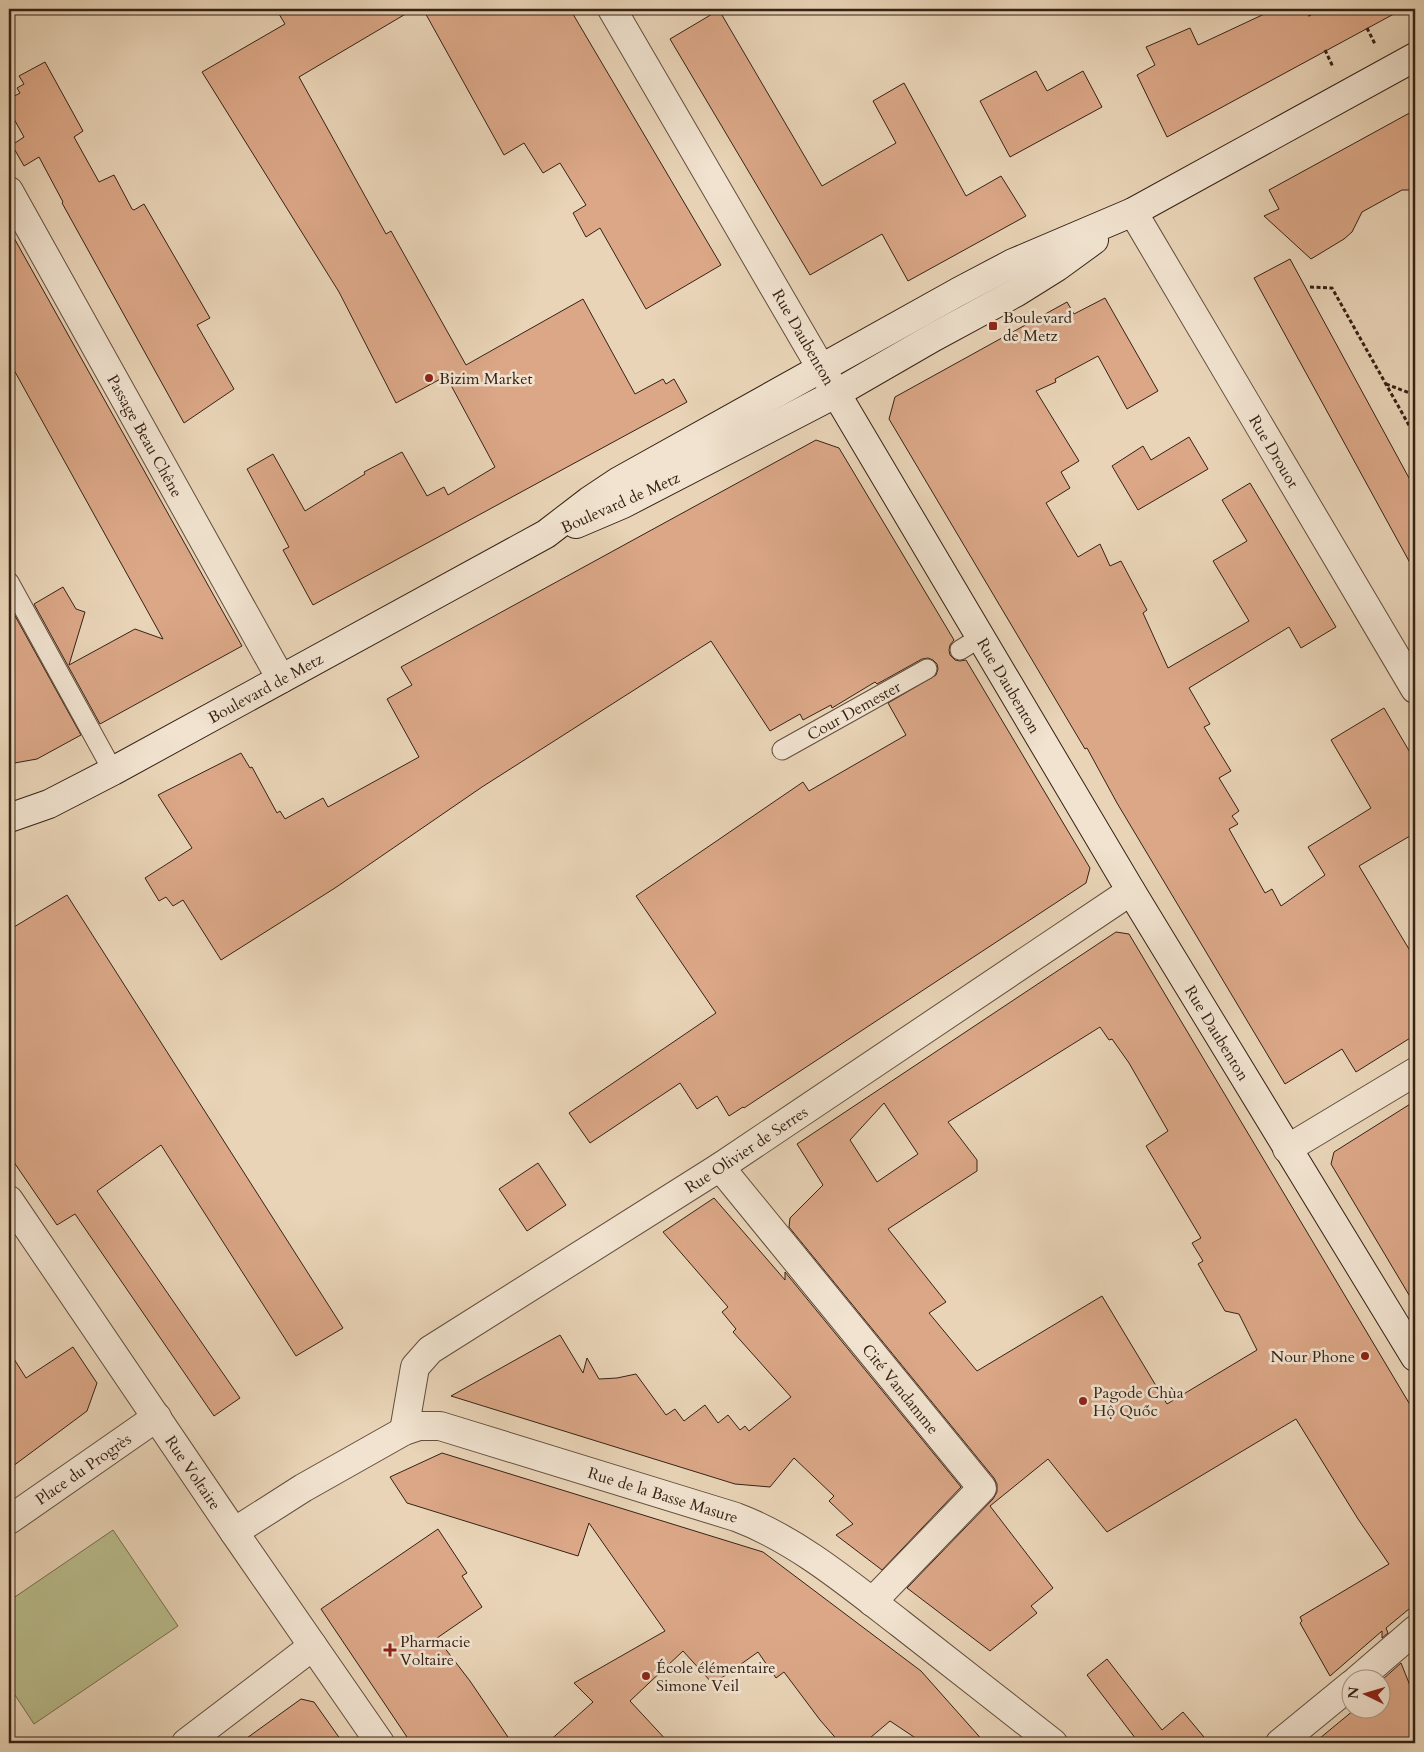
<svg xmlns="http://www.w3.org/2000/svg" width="1424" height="1752" font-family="Cardo,serif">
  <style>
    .green { fill: #b9bc8c; stroke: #786f50 }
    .building { fill: #dba787; stroke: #362215; fill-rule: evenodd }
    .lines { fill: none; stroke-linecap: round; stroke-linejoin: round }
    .lane-casing { stroke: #634e3e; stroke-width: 21 }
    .street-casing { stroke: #634e3e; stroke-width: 30 }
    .secondary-casing { stroke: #362215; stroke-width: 30 }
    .path { stroke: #362215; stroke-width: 3; stroke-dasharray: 4 2.5; stroke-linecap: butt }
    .lane { stroke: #f1e3d0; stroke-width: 19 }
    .street { stroke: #f1e3d0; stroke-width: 28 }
    .secondary { stroke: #f1e3d0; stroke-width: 28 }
    .poi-dot { fill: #8f2418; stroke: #f1e3d0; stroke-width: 2 }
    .labels { text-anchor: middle; stroke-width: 5; stroke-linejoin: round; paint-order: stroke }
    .poi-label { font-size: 16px; fill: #362215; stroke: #f1e3d0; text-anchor: start }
    .street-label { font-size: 16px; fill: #362215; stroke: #f1e3d0 }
  </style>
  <rect width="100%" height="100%" fill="#e9d4b7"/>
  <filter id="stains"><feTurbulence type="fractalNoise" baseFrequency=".004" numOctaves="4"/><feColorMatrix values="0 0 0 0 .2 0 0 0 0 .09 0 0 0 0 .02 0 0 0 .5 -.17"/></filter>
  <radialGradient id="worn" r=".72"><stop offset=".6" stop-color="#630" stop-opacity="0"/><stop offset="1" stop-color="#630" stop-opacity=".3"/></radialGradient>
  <path class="green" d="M113,1530L178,1626L34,1724L9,1686V1601Z"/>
  <path class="building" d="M276,9H414L299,77L386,234L391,231L466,365L583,299L635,394L663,379L666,384L674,379L687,402L313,605L283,550L289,547L247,469L273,454L305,511L365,474L364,472L402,452L427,496L444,487L448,495L495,467L446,376L396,403L339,292L202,72L285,24Z
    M423,9H570L721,265L646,309L600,228L586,237L573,213L586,205L560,163L543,173L524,143L504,155Z
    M1275,9H1403L1167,137L1137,75L1155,65L1146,47L1190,28L1198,45Z
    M719,10L822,186L896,143L873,101L904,83L966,196L1001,176L1026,216L908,281L882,234L810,275L670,39Z
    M45,62L83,131L74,137L99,182L114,175L132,209L134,210L144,204L210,318L197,325L234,389L184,423L62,203L63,202L39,157L24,166L12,145L24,137L9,110V99L20,93L17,88L24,84L19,76Z
    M1036,71L1047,91L1083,71L1102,107L1010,157L980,101Z
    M1415,110V190H1402L1362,212L1352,232L1344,239L1311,259L1264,216L1279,209L1269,190Z
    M9,229L242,646L100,724L34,604L63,587L76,609L85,612L69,665L135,629L163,639L9,361Z
    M1290,259L1415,489V572L1254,278Z
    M1105,298L1158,391L1127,409L1098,356L1055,379L1056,382L1036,391L1079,461L1061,472L1070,488L1046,503L1078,557L1100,544L1110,566L1121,561L1147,610L1143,613L1168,668L1249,621L1213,561L1247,541L1222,500L1250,483L1336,627L1301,648L1289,627L1189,688L1210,724L1204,727L1231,771L1219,778L1239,811L1232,816L1238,824L1229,829L1265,893L1272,889L1281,906L1325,875L1308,847L1371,808L1331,740L1384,708L1415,761V833L1359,866L1415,959V1035L1356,1072L1342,1049L1285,1084L1117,803L1087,748L1085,749L889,419L895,397L1067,302L1074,314Z
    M1189,437L1208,469L1138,510L1112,466L1143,446L1151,460Z
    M816,440L839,448L954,640L950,645L949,650L950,655L955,660L960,661L966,660L1090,868L1086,883L744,1108L743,1107L729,1116L717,1096L697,1109L680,1083L590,1143L569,1113L716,1013L636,896L803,782L809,791L906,735L888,703L936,675L938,669L937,664L933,660L928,658L922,659L877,684L875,682L832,708L831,705L803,720L800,714L770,731L711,641L482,787L335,888L221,960L183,900L173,906L166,897L159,901L145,878L192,848L158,795L241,753L250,768L252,767L277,813L280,811L285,819L323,798L328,807L419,757L387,699L412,685L401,667Z
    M14,614L81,735L37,759L9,764V617Z
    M67,895L343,1328L296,1356L161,1145L97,1191L240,1398L214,1416L75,1214L57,1225L9,1155V930Z
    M1116,932L1129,934L1415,1413V1604L1386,1628L1388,1633L1382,1638V1631L1330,1676L1300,1623L1302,1621L1300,1617L1389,1564L1358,1519L1296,1419L1107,1532L1048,1459L990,1506L1053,1588L1031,1606L1037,1613L990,1651L907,1588L993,1499L997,1492V1484L994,1478L789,1227L790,1218L823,1185L797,1144ZM1100,1027L1109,1040L1112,1039L1129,1063L1168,1131L1146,1146L1201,1238L1192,1243L1203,1261L1198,1264L1225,1311L1239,1314L1257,1350L1167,1404L1102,1296L977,1371L929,1313L946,1302L888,1229L977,1171V1160L948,1122ZM884,1103L918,1154L877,1182L850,1140Z
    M1415,1101V1305L1331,1164L1334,1152Z
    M538,1163L566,1205L527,1231L499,1189Z
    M714,1198L785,1280V1272L961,1487L882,1570L836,1535L853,1524L829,1501L834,1496L794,1458L770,1487L735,1484L451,1396L560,1335L583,1373L587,1358L599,1379L617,1378L636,1374L666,1415L675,1409L684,1421L705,1405L718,1423L728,1415L740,1430L745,1426L749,1431L791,1397L733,1332L736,1329L722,1312L728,1307L663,1232Z
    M73,1347L97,1383L87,1411L9,1469V1351L26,1378Z
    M442,1453L763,1552L921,1671L985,1743H923L890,1721L864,1743H840L820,1720L784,1672L776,1678L758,1652L713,1684L683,1651L630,1701L669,1743H547L593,1702L574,1683L665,1631L589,1523L578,1556L407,1503L390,1477Z
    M438,1529L467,1573L462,1576L482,1607L437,1638L470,1681L512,1743H411L321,1609Z
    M1107,1659L1162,1730L1183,1712L1209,1743H1139L1087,1675Z
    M1401,1663L1415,1698V1743H1314L1354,1710H1382V1680Z
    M301,1699L314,1702L343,1743H240Z"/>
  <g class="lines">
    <defs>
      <g id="lane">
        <path d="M9,582L113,771"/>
        <path d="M960,650L981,637"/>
        <path id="s1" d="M782,750L927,669"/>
      </g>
      <g id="street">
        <path d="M612,9L821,368"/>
        <path id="s2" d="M9,191L281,679"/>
        <path id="s3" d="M1133,212L1415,689"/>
        <path d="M1287,1149L1415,1072"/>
        <path id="s4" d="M720,1167L982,1488L872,1602"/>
        <path id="s5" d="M9,1200L234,1532L380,1743"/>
        <path id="s6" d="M404,1431L415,1367L430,1350L720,1167L1131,891"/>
        <path id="s7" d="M9,1520L157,1417"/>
        <path id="s8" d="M234,1532L303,1488L404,1431L419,1426H440L736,1517C797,1540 849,1584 901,1624C952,1664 1002,1703 1053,1743"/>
        <path d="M1357,1680L1415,1630"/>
        <path d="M186,1743L313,1646"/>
        <path d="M1280,1743L1352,1684"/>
      </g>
      <g id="secondary">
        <path id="s9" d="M821,368L1131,891L1415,1357"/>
        <path d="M576,524L623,504L837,393L934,337L1017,292L1057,267L1094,240"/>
        <path id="s10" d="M9,818L49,804L113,771L546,534L589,501L619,481L958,292L1013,263L1133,212L1415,57"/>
      </g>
    </defs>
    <use href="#lane" class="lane-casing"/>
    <use href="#street" class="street-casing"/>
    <use href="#secondary" class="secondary-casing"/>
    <path class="path" d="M1306,9L1310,16
      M1367,28L1375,44
      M1325,50L1333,67
      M1310,287L1332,288L1415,436
      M1386,384L1415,395"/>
    <use href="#lane" class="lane"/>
    <use href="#street" class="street"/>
    <use href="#secondary" class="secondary"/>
  </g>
  <g class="poi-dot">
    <rect x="988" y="321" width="10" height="10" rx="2.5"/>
    <circle cx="429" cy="378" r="5"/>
    <circle cx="1365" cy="1356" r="5"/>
    <circle cx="1083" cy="1401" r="5"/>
    <path d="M387.5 1642.5h5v5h5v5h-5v5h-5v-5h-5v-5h5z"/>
    <circle cx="646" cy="1676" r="5"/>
  </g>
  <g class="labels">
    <g class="poi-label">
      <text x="1003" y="323">Boulevard<tspan x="1003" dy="18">de Metz</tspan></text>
      <text x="439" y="384">Bizim Market</text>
      <text x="1355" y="1362" text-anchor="end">Nour Phone</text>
      <text x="1093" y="1398">Pagode Chùa<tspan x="1093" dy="18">Hộ Quốc</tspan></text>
      <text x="400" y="1647">Pharmacie<tspan x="400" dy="18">Voltaire</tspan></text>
      <text x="656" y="1673">École élémentaire<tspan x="656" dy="18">Simone Veil</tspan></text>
    </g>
    <g class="street-label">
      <text transform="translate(804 337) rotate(60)" y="6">Rue Daubenton</text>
      <text dy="6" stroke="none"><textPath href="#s2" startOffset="280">Passage Beau Chêne</textPath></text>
      <text dy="6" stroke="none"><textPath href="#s3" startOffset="278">Rue Drouot</textPath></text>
      <text transform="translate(620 502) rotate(-24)" y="6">Boulevard de Metz</text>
      <text dy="6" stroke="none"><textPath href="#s9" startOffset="369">Rue Daubenton</textPath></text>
      <text dy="6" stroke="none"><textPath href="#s10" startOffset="288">Boulevard de Metz</textPath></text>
      <text dy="6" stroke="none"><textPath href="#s1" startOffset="82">Cour Demester</textPath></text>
      <text dy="6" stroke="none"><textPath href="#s9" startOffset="774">Rue Daubenton</textPath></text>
      <text dy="6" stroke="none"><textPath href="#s6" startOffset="462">Rue Olivier de Serres</textPath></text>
      <text dy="6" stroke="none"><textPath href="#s4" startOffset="286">Cité Vandamme</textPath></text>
      <text dy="6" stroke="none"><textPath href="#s7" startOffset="90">Place du Progrès</textPath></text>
      <text dy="6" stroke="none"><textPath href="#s5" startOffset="329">Rue Voltaire</textPath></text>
      <text dy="6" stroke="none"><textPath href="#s8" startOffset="468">Rue de la Basse Masure</textPath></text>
    </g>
  </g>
  <rect width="1424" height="1752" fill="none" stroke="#e9d4b7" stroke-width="30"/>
  <rect x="10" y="10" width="1404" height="1732" fill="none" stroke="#362215" stroke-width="2.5"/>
  <rect x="15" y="15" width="1394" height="1722" fill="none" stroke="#362215"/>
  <g transform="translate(1366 1694) rotate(275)"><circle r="24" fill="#f1e3d0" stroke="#a69685"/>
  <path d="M0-4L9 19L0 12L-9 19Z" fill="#8f2418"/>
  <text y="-8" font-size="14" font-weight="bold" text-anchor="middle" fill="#362215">N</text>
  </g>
  <rect width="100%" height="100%" filter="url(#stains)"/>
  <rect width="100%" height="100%" fill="url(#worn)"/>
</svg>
